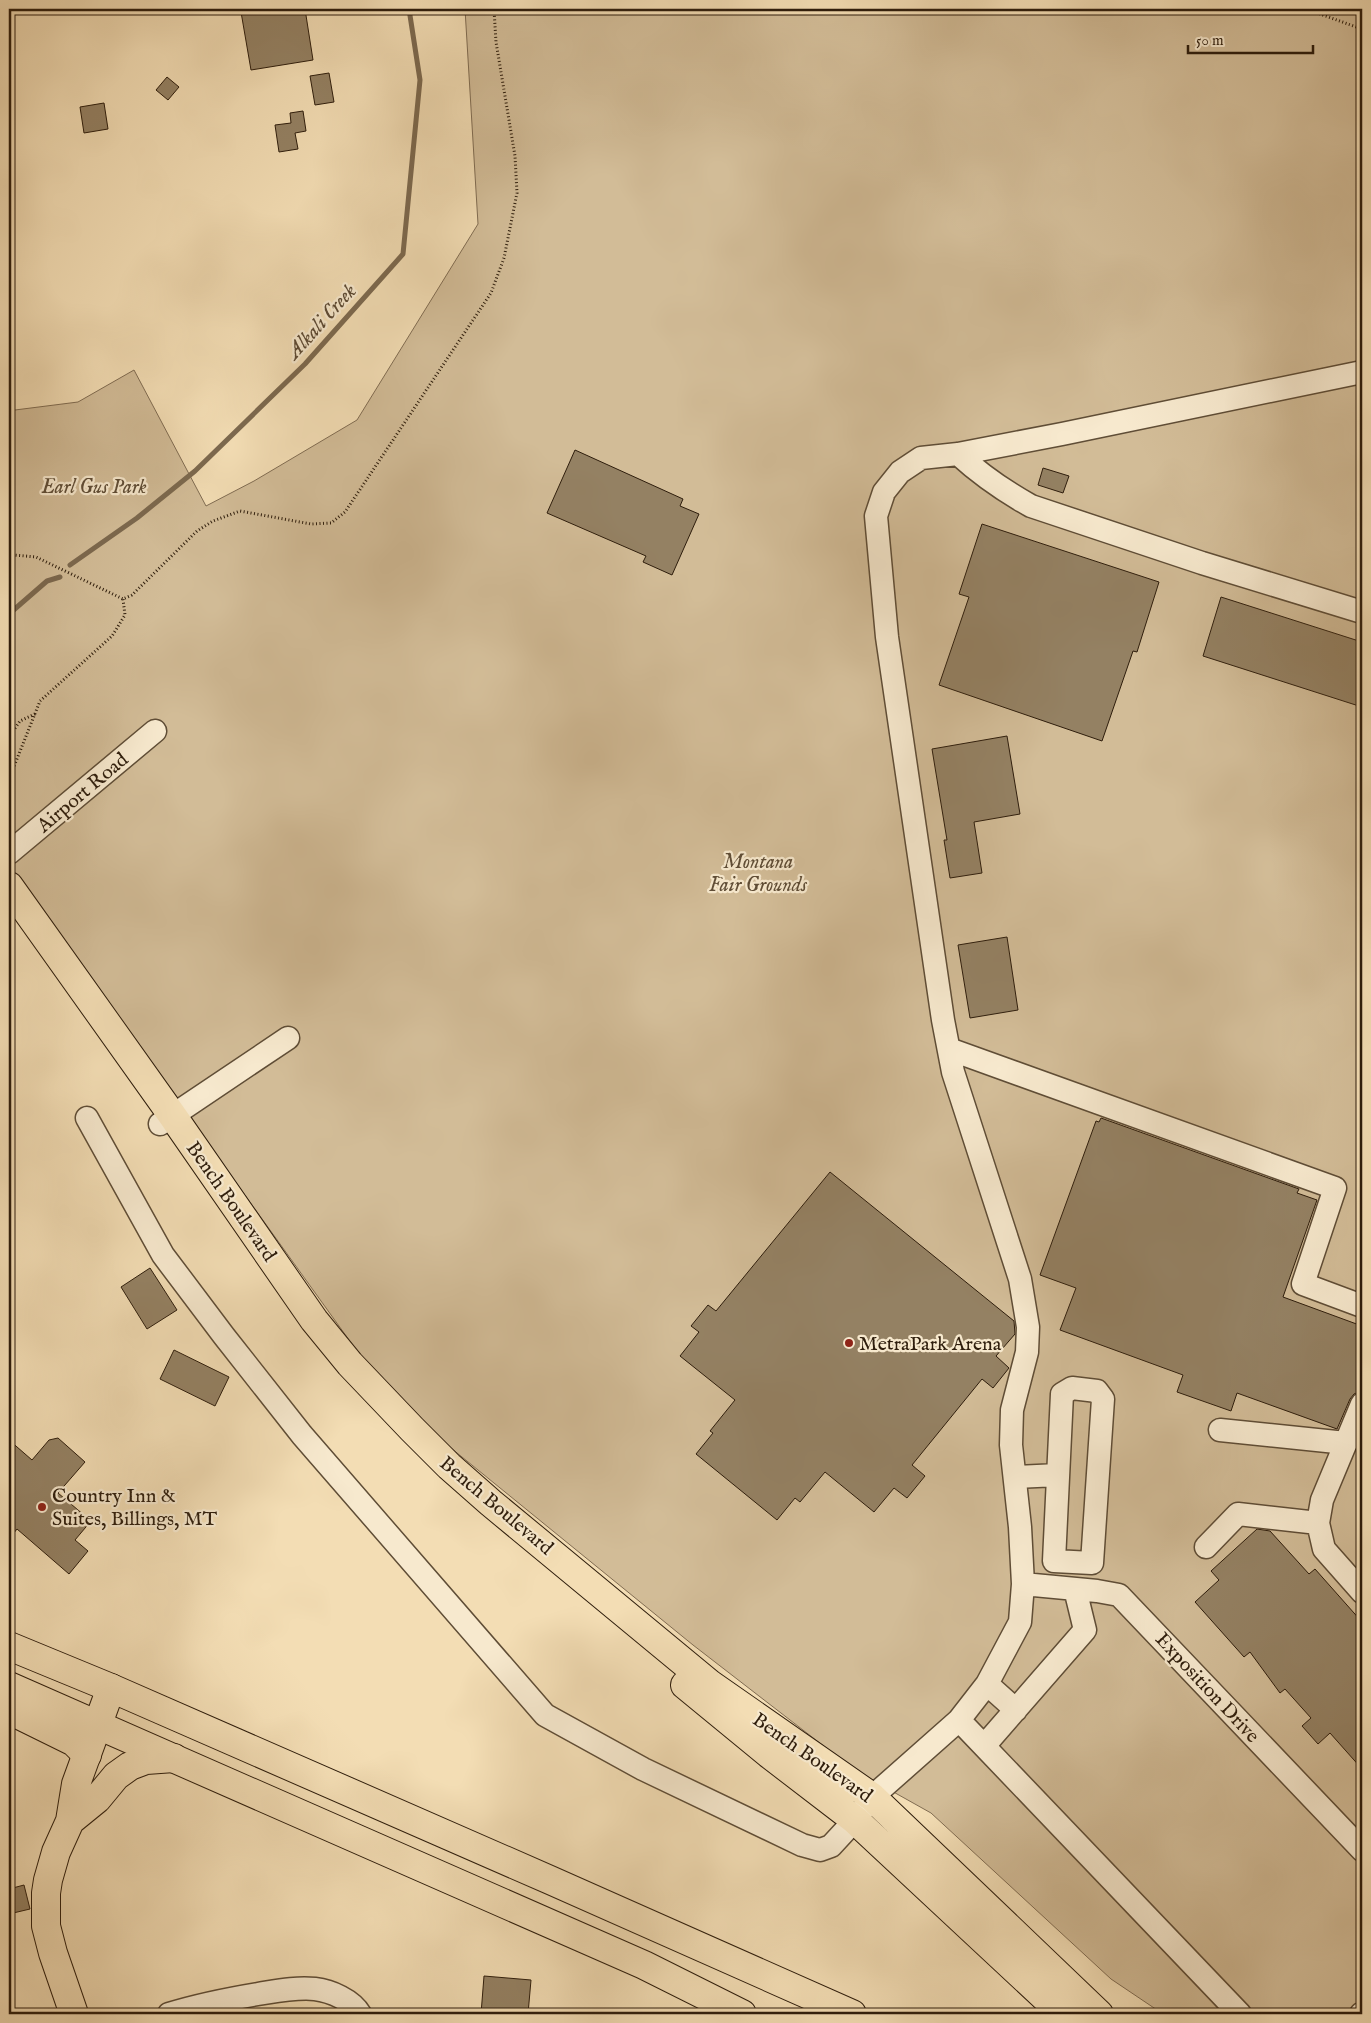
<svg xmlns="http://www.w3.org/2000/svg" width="1371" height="2023" font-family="'IM FELL English',serif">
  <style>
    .green { fill: #d2bc97; stroke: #806c52 }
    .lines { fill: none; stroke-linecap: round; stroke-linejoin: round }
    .stream { stroke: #7c694f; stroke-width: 5 }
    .building { fill: #948163; stroke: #2e1d0c }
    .minor-casing { stroke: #5f4d36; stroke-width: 25 }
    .major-casing { stroke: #2e1d0c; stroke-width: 30 }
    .highway-casing { stroke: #2e1d0c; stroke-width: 30 }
    .path { stroke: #2e1d0c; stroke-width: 3; stroke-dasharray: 1 2.5; stroke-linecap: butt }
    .minor { stroke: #f7e9ce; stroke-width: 22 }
    .major { stroke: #f3ddb4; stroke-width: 28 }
    .highway { stroke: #f3ddb4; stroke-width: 28 }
    .poi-dot { fill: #8f2418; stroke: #f7e9ce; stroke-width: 2 }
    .labels { text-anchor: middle; stroke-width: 4.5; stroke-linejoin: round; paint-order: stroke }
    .park-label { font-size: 20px; font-style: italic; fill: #5f4d36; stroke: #f7e9ce }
    .street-label { font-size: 20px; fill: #2e1d0c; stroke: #f7e9ce }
    .poi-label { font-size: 20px; fill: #2e1d0c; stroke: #f7e9ce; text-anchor: start }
    .water-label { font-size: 21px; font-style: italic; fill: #5c4933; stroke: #f7e9ce }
  </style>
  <rect width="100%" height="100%" fill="#f3ddb4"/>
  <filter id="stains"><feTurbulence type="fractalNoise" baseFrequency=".004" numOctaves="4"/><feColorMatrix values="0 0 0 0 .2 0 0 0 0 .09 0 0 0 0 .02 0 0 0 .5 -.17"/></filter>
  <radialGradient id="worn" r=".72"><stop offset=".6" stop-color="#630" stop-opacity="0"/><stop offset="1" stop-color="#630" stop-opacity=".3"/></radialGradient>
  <path class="green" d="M465,9H1362V2014H1163L1111,1979L931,1813L856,1771L693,1645L435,1435L362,1358L9,867V408L15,410L78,402L134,370L206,506L254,481L357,420L478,224Z"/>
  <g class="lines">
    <path class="stream" d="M70,565L137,518L195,471L305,364L403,254L420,80L409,9
      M9,614L47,581L60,577"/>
  </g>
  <path class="building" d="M260,9H305L313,60L251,70L241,12Z
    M329,73L334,102L315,105L310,76Z
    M167,77L179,87L168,100L156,90Z
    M104,103L108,129L84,133L80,107Z
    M303,111L306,131L295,133L298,149L279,152L275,125L291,123L290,113Z
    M575,450L683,499L680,506L699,514L672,575L643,562L646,556L547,513Z
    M1043,468L1069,476L1063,493L1038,485Z
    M982,524L1159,582L1137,652L1133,651L1102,741L939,685L969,597L959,594Z
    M1221,597L1362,642V707L1203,656Z
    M1007,736L1020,814L974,822L982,873L950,878L944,840H947L932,749Z
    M1007,937L1018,1010L970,1018L958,945Z
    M1101,1118L1299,1189L1297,1193L1317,1200L1283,1297L1362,1326V1382L1359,1392L1354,1394L1350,1399L1337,1429L1237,1393L1231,1411L1177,1392L1183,1375L1060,1330L1076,1288L1040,1275L1096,1121L1099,1122Z
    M830,1172L1014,1321L1015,1334L996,1356L1009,1368L993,1388L982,1379L912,1465L925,1476L907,1498L894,1488L874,1512L825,1472L800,1502L795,1498L777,1520L696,1454L713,1433L710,1431L735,1400L680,1356L699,1332L691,1326L708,1305L716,1311Z
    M150,1268L177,1310L147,1329L121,1287Z
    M174,1350L229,1377L215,1406L160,1379Z
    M58,1438L85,1462L58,1493L91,1521L75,1540L88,1551L69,1574L17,1529L9,1539V1440L32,1460L49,1440Z
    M1257,1529L1270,1531L1309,1574L1315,1569L1362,1622V1769L1330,1733L1318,1744L1302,1726L1311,1718L1285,1689L1280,1693L1250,1652L1244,1657L1195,1602L1219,1580L1211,1571Z
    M24,1885L30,1909L9,1914V1889Z
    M484,1976L531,1980L528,2014H481Z"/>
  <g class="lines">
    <defs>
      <path id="minor" d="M958,454C981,475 1004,491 1031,506L1202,563L1362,612
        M9,853L155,731
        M949,1049L1335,1188L1303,1284L1362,1306
        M87,1118L163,1255L224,1336L302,1435L545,1715L643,1769L802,1845L820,1850L831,1846L855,1820L872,1797L959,1720L987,1684L1020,1622L1023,1584L1020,1527L1011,1445L1012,1410L1027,1352L1028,1327L1020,1279L953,1072L943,1020L887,637L876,516L884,492L900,472L921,458L958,454L1062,434L1362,372
        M160,1124L288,1038
        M1072,1388L1097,1391L1103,1399L1092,1563L1054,1561L1062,1394Z
        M1362,1404L1322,1500L1318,1523L1324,1549L1362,1592
        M1220,1430L1346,1443
        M1015,1477L1058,1475
        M1206,1547L1238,1514L1318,1523
        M1023,1584L1097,1591L1119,1595L1362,1850
        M987,1684L1016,1710
        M959,1720L1240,2014
        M984,1746L1085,1630L1075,1589
        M169,2014C198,2005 228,1999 258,1994C277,1991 296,1987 315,1989C331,1991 352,2000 360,2014
        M1361,2014H1362"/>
      <path id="major" d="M9,886L172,1115L314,1320L350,1364L412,1429L449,1466L491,1503L710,1684L872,1797L1099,2014
        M685,1685L769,1754L855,1820L1063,2014
        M70,1821L97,1799L116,1776L130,1766L146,1760L174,1758
        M74,2014L53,1953L46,1926V1893L48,1880L56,1852L70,1821L76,1784L111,1688"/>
      <path id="highway" d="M9,1646L111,1688L550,1880L852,2014
        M9,1686L644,1965L742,2014
        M9,1710L74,1742L87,1755"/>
    </defs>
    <use href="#minor" class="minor-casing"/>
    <use href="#major" class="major-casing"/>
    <use href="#highway" class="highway-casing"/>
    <path class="path" d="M1306,9L1362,29
      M9,557L14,555L36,557L123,599L132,595L197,531L213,521L240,511L311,524L331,523L345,512L491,293L504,258L517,193L515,156L496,42L494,9
      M9,737L20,721L35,714
      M9,779L40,701L112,636L125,615L123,599"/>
    <use href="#minor" class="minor"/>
    <use href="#major" class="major"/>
    <use href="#highway" class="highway"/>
  </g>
  <g class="poi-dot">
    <circle cx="849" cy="1343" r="5"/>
    <circle cx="42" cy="1507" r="5"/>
  </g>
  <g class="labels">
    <g class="park-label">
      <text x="94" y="493">Earl Gus Park</text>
      <text x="758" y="868">Montana<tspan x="758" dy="23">Fair Grounds</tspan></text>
    </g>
    <g class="street-label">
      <text transform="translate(82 792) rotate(-40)" y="7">Airport Road</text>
      <text transform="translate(232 1201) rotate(55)" y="7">Bench Boulevard</text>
      <text transform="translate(497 1505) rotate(40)" y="7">Bench Boulevard</text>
      <text transform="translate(1208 1687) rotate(47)" y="7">Exposition Drive</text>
      <text transform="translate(813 1757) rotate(35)" y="7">Bench Boulevard</text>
    </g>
    <g class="poi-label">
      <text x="859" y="1350">MetraPark Arena</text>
      <text x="52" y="1502">Country Inn &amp;<tspan x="52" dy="23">Suites, Billings, MT</tspan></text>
    </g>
    <g class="water-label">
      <text transform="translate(321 321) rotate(-48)" y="7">Alkali Creek</text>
    </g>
  </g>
  <rect width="1371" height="2023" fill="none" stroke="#f3ddb4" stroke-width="30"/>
  <rect x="10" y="10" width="1351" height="2003" fill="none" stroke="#2e1d0c" stroke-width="2.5"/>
  <rect x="15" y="15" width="1341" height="1993" fill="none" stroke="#2e1d0c"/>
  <path d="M1188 45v8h125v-8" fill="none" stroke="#2e1d0c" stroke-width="2.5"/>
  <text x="1196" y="45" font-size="15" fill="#2e1d0c" stroke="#f7e9ce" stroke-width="4" paint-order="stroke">50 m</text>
  <rect width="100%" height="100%" filter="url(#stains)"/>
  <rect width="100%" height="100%" fill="url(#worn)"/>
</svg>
